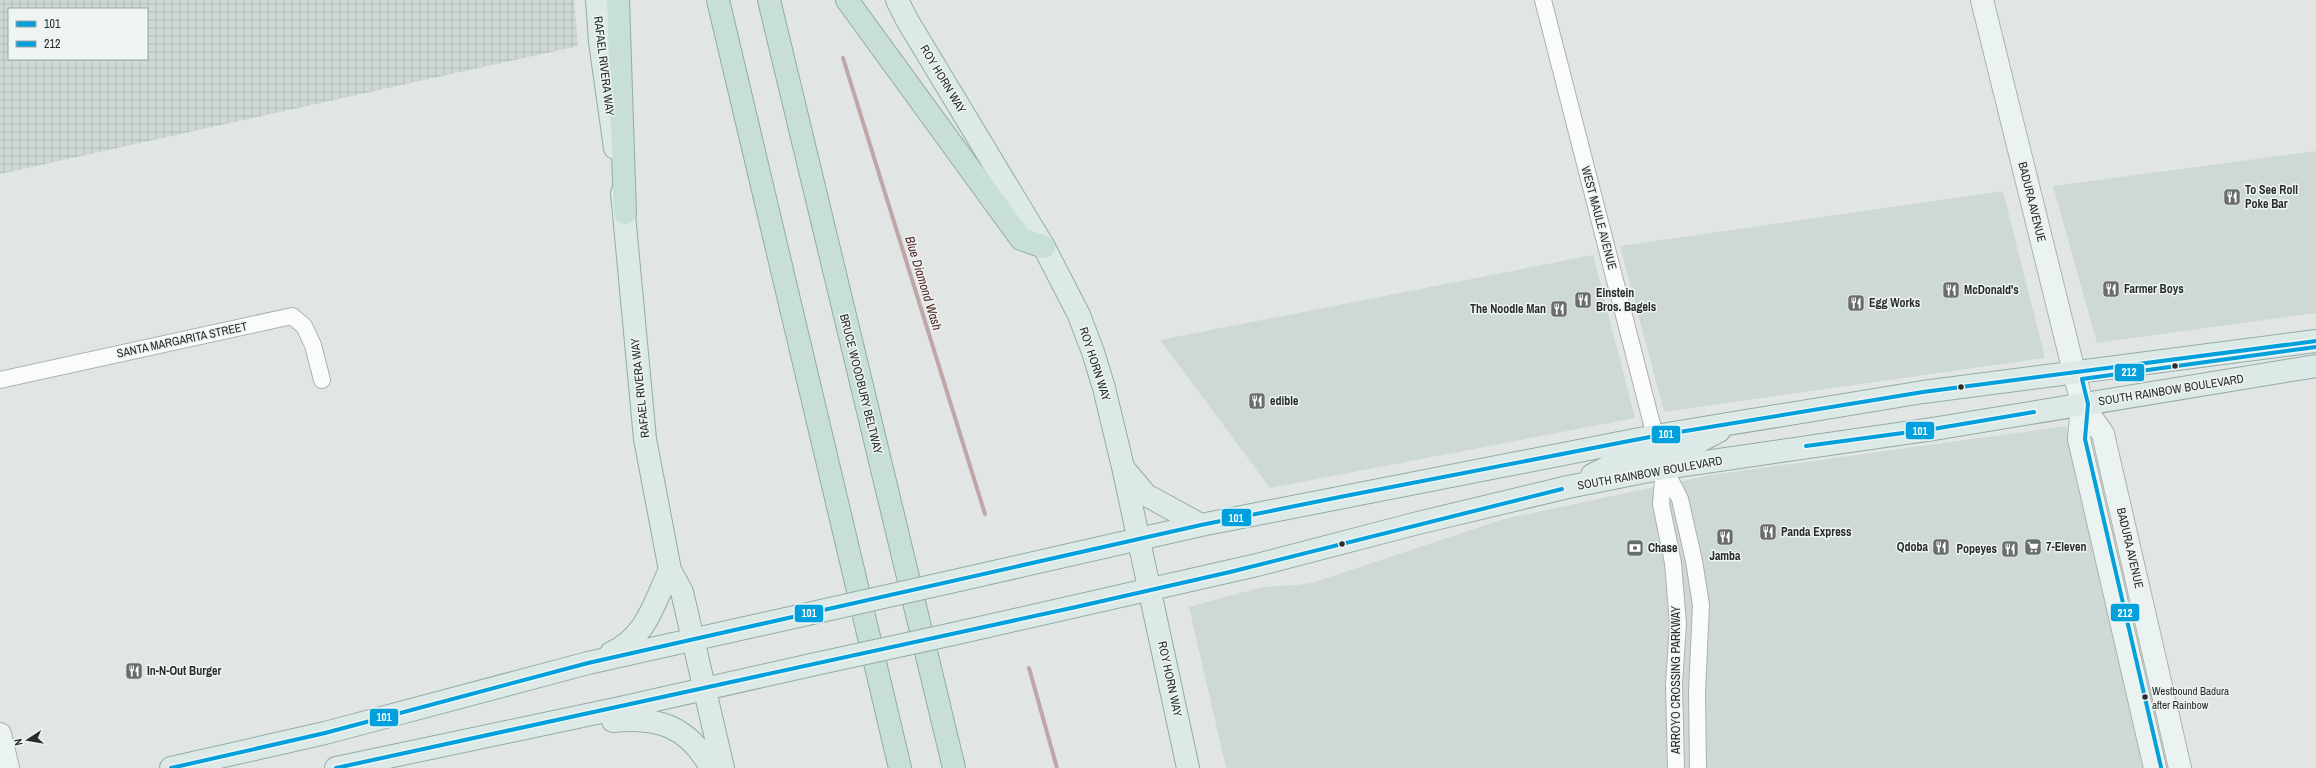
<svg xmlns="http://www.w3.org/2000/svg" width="2316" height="768" font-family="'Archivo Narrow',sans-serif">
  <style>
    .built { fill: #ced9d5 }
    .industrial { fill: url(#industrial-grid); fill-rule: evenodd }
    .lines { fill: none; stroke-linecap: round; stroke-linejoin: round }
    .stream { stroke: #bea7a6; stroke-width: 4 }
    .street-casing { stroke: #adb1af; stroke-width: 18 }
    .secondary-casing { stroke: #adb1af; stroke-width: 24 }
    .primary-casing { stroke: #92aca6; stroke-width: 24 }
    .highway-casing { stroke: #92aca6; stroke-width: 24 }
    .street { stroke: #fafbfb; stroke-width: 16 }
    .secondary { stroke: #eaf3f1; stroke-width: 22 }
    .primary { stroke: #dce9e7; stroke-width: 22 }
    .highway { stroke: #c7ded9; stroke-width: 22 }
    .primary-bridge-casing { stroke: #92aca6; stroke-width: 24; stroke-linecap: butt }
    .primary-bridge { stroke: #dce9e7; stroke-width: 22 }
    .bus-1-casing { stroke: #edf4f2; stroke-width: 7 }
    .bus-2-casing { stroke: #edf4f2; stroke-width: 7 }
    .bus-1 { stroke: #00a0dc; stroke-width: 4 }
    .bus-2 { stroke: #04a0db; stroke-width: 4 }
    .bus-dot { fill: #292c2b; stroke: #edf4f2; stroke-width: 1.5 }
    .labels { text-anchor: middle; stroke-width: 3; stroke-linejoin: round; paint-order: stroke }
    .bus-label { font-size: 11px; fill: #292c2b; stroke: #edf4f2; text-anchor: start }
    .street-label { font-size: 12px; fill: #292c2b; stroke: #edf4f2 }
    .poi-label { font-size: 12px; font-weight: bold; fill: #292c2b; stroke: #edf4f2; text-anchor: start }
    .water-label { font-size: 13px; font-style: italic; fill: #562528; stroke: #edf4f2 }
    .line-badge { stroke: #edf4f2; stroke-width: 1.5 }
    .badge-label { font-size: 11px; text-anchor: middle; font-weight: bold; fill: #fff }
  </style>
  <defs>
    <pattern id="industrial-grid" width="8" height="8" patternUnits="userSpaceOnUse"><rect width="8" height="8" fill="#ced9d5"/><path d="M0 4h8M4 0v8" fill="none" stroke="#b1bab7"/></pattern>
  </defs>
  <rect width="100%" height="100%" fill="#e1e6e4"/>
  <path class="built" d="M2316,151V313L2097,343L2053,186Z
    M2003,191L2045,358L1664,412L1620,246Z
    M1593,255L1635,418L1270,488L1160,340Z
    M2066,426L2145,768H1226L1189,607L1262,587L1297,585L1315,582L1504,519L1711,475Z"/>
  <path class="industrial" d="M0,0H574L578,46L0,174ZM9,9H147V59H9Z"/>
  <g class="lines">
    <path class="stream" d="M843,58L985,514
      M1029,668L1057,768"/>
    <defs>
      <path id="street" d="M1543,0L1655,436
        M0,380L292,316L304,326L313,345L322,380
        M1664,468L1680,499L1694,561L1701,605L1697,692L1698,768
        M1664,468L1661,504L1673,563L1678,624L1674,684L1676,768"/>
      <path id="secondary" d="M1982,0L2082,404L2079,439L2155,768
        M2082,404L2103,434L2180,768
        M0,734L8,768"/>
      <path id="primary" d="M597,0L600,42L615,148
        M897,0L907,20L1044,247L1079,315L1093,352L1104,388L1123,467L1188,768
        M622,193L645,439L670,570L682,592L723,768
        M1664,468L1662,458L1670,450L1692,445L1719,431
        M1125,470L1146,495L1201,525
        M1592,475L1624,459L1643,453L1650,449L1655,436
        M981,575L1201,525L1655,436L1923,392L2316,341
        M953,634L1257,565L1418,523L1568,487L1664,468L1933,429L2316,366
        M611,653C647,637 654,602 670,570
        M613,721C658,716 689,727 711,768
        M171,768L325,733L588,663L799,616
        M336,768L620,708L811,665"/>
      <path id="highway" d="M618,0L625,213
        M718,0L900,768
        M769,0L954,768
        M847,0L1021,239L1044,247"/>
    </defs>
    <use href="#street" class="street-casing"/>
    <use href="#secondary" class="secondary-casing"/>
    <use href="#primary" class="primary-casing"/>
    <use href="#highway" class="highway-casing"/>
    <use href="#street" class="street"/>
    <use href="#secondary" class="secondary"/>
    <use href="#primary" class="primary"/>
    <use href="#highway" class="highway"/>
    <defs>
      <path id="primary-bridge" d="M799,616L981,575
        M811,665L953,634"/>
    </defs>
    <use href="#primary-bridge" class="primary-bridge-casing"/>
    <use href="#primary-bridge" class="primary-bridge"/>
    <defs>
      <path id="bus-1" d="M1806,446L1933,429L2034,412
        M171,768L325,733L588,663L1201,525L1345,496L1655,436L1923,392L2316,341
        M336,768L1076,607L1230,572L1562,489"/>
      <path id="bus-2" d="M2161,767L2085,439L2088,404L2082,379L2316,347"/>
    </defs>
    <use href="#bus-1" class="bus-1-casing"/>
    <use href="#bus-2" class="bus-2-casing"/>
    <use href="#bus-1" class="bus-1"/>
    <use href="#bus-2" class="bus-2"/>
  </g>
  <defs>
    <symbol id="restaurant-square" viewBox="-11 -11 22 22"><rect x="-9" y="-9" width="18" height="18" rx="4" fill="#696d6c" stroke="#edf4f2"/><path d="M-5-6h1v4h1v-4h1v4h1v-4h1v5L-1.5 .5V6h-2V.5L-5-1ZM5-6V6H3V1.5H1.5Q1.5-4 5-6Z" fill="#fff"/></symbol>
    <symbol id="supermarket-square" viewBox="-11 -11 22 22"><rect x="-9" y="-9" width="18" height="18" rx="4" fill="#696d6c" stroke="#edf4f2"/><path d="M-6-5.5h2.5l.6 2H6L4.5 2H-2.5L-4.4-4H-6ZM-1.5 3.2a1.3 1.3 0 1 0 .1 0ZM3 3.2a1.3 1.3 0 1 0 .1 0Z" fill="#fff"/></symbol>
    <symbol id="bank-square" viewBox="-11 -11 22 22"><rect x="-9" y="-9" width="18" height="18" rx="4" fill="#696d6c" stroke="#edf4f2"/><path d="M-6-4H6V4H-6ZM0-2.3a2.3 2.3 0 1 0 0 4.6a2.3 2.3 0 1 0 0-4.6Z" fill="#fff"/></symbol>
  </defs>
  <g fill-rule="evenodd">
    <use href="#restaurant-square" x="2222" y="187" width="20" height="20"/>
    <use href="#restaurant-square" x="2101" y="279" width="20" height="20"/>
    <use href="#restaurant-square" x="1941" y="280" width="20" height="20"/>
    <use href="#restaurant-square" x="1573" y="290" width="20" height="20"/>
    <use href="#restaurant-square" x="1846" y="293" width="20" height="20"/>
    <use href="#restaurant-square" x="1549" y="299" width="20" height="20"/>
    <use href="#restaurant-square" x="1247" y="391" width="20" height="20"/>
    <use href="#restaurant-square" x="1758" y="522" width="20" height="20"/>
    <use href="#restaurant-square" x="1715" y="527" width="20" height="20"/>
    <use href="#restaurant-square" x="1931" y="537" width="20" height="20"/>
    <use href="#supermarket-square" x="2023" y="537" width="20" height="20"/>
    <use href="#bank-square" x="1625" y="538" width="20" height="20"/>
    <use href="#restaurant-square" x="2000" y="539" width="20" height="20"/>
    <use href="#restaurant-square" x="124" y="661" width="20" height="20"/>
  </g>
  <g class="bus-dot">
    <circle cx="2175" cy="366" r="3.5"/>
    <circle cx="1961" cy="387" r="3.5"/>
    <circle cx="1342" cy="544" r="3.5"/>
    <circle cx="2145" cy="697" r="3.5"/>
  </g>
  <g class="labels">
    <g class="bus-label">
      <text x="2152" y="695">Westbound Badura<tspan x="2152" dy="14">after Rainbow</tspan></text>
    </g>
    <g class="street-label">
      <text transform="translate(604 66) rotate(83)" y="4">RAFAEL RIVERA WAY</text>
      <text transform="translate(943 79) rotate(59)" y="4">ROY HORN WAY</text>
      <text transform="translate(2032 202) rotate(76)" y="4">BADURA AVENUE</text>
      <text transform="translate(1599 218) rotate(75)" y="4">WEST MAULE AVENUE</text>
      <text transform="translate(182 340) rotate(-12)" y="4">SANTA MARGARITA STREET</text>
      <text transform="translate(1095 364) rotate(72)" y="4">ROY HORN WAY</text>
      <text transform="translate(861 384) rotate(76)" y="4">BRUCE WOODBURY BELTWAY</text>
      <text transform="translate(640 388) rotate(-96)" y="4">RAFAEL RIVERA WAY</text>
      <text transform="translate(2171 390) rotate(-9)" y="4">SOUTH RAINBOW BOULEVARD</text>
      <text transform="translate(1650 473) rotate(-10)" y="4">SOUTH RAINBOW BOULEVARD</text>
      <text transform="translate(2130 548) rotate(77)" y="4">BADURA AVENUE</text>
      <text transform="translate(1170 679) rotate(78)" y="4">ROY HORN WAY</text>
      <text transform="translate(1676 680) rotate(-90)" y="4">ARROYO CROSSING PARKWAY</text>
    </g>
    <g class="poi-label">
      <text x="2245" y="194">To See Roll<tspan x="2245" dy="14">Poke Bar</tspan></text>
      <text x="2124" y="293">Farmer Boys</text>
      <text x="1964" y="294">McDonald's</text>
      <text x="1596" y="297">Einstein<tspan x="1596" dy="14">Bros. Bagels</tspan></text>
      <text x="1869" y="307">Egg Works</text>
      <text x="1546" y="313" text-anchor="end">The Noodle Man</text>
      <text x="1270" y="405">edible</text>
      <text x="1781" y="536">Panda Express</text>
      <text x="1928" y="551" text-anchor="end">Qdoba</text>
      <text x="2046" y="551">7-Eleven</text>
      <text x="1648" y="552">Chase</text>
      <text x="1997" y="553" text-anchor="end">Popeyes</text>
      <text x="1725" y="560" text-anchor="middle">Jamba</text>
      <text x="147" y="675">In-N-Out Burger</text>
    </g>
    <g class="water-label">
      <text transform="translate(924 283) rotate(73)" y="5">Blue Diamond Wash</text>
    </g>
  </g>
  <g class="line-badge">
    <rect x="2114" y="363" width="31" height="19" rx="4" fill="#04a0db"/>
    <rect x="1905" y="421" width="30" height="19" rx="4" fill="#00a0dc"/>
    <rect x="1651" y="425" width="30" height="19" rx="4" fill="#00a0dc"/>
    <rect x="1221" y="508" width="31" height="19" rx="4" fill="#00a0dc"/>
    <rect x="2110" y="603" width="30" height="19" rx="4" fill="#04a0db"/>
    <rect x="794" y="604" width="30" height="19" rx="4" fill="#00a0dc"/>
    <rect x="369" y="708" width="30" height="19" rx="4" fill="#00a0dc"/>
  </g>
  <g class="badge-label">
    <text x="2129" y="376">212</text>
    <text x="1920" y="435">101</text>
    <text x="1666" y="438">101</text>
    <text x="1236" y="522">101</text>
    <text x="2125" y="617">212</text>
    <text x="809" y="617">101</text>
    <text x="384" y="721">101</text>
  </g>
  <rect x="8" y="8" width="140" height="52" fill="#edf4f2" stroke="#9fa4a2"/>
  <rect x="16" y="21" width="20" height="6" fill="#00a0dc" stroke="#9fa4a2"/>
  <text x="44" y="28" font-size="12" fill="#292c2b">101</text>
  <rect x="16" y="41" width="20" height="6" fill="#04a0db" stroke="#9fa4a2"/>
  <text x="44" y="48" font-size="12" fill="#292c2b">212</text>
  <g transform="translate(28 740) rotate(258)" stroke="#edf4f2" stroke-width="3" paint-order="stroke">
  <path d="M0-3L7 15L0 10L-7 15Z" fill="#292c2b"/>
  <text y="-6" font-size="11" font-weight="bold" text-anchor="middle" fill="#292c2b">N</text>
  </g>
</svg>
